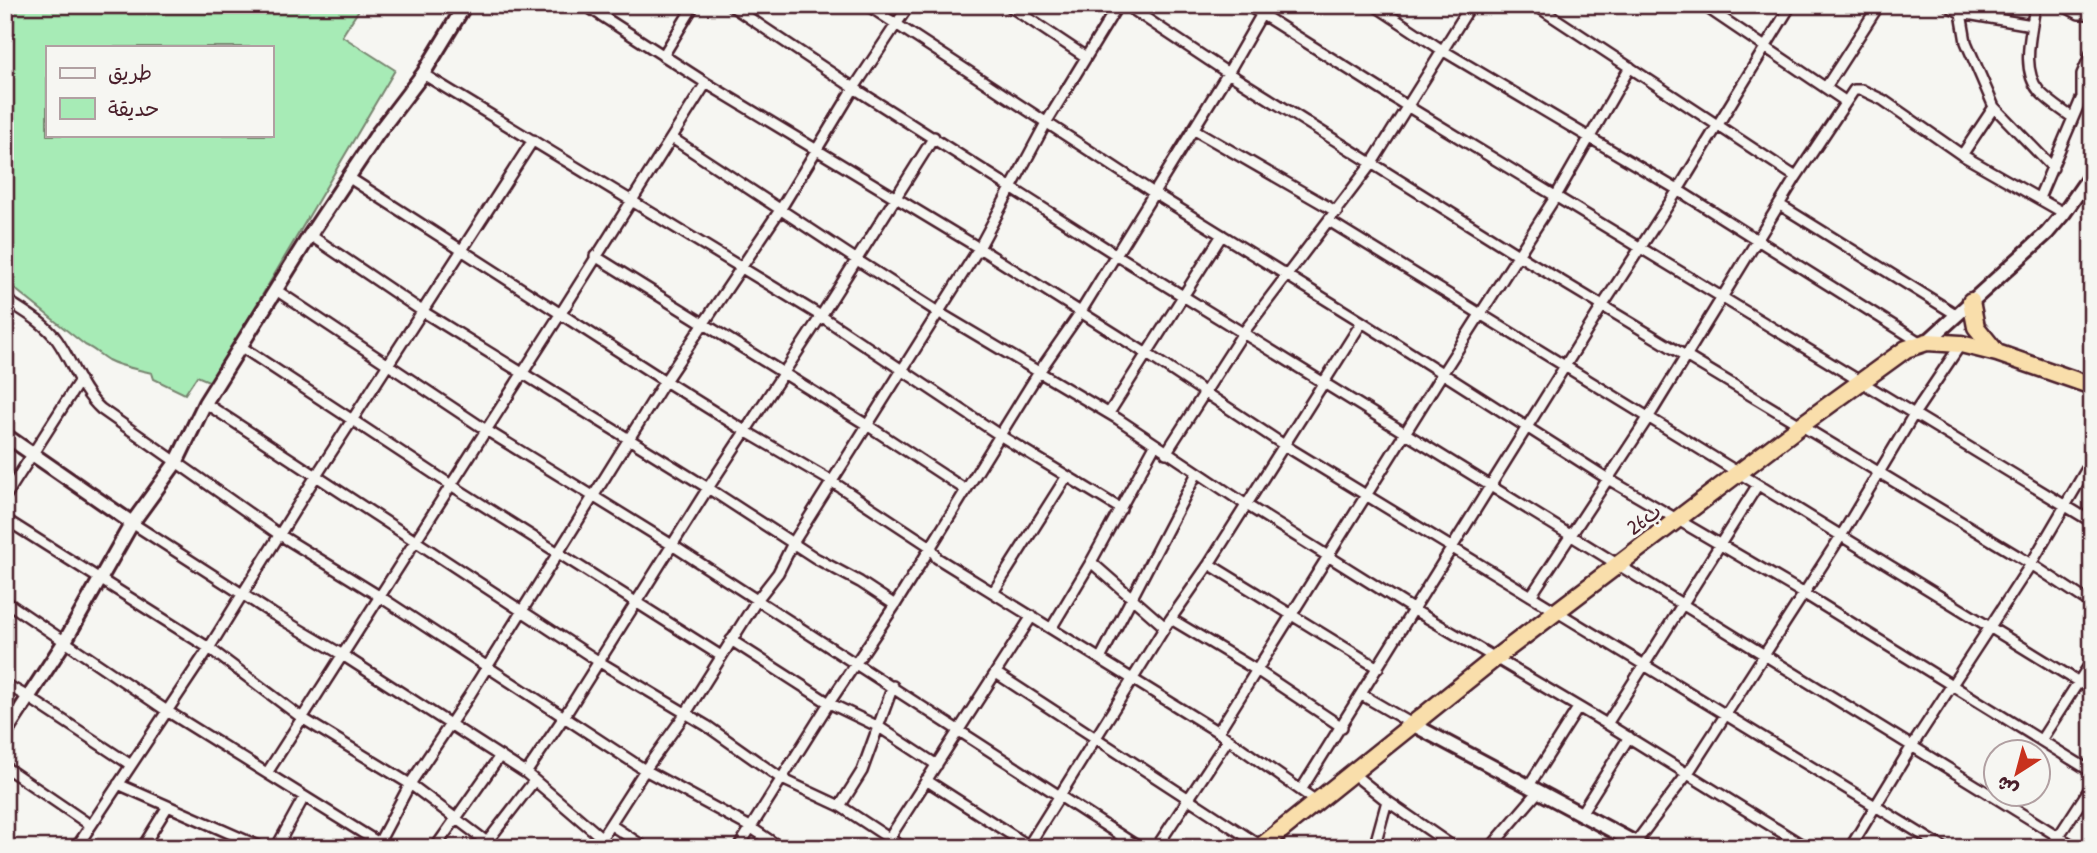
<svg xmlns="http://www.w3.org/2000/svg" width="2097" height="853" font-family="'Patrick Hand','Playpen Sans Arabic',sans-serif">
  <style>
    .green { fill: #a7ebb6; stroke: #788570; stroke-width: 2; fill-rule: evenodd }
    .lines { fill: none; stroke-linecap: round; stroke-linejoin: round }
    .street-casing { stroke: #4a1f2b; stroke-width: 14 }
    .secondary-casing { stroke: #4a1f2b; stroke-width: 18 }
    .highway-casing { stroke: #4a1f2b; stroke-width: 21 }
    .street { stroke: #f6f6f2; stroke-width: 9 }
    .secondary { stroke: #f6f6f2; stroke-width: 12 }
    .highway { stroke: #f9deab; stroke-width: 16 }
    .labels { text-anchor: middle; stroke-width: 6; stroke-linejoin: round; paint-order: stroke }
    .street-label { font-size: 21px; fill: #4a1f2b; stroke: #f6f6f2 }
  </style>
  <rect width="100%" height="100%" fill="#f6f6f2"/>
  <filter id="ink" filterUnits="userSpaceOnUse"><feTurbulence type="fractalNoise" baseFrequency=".0143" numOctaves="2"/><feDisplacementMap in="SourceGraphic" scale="14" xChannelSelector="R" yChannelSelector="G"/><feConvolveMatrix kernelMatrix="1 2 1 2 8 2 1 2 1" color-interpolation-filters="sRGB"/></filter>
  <g filter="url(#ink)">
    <path class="green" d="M5,5H362L342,36L395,70L211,382L197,376L185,394L154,379L152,373C137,369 121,367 108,360C100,355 94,349 85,345L5,281ZM47,47H271V135H47Z"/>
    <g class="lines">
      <defs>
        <path id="street" d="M449,5L461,12
          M585,5L706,83L979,248L1147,354L1284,445L1944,848
          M730,5L854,88L1115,254L2077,848
          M867,5L1154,193L1362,322L1608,479L1803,593L2092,772
          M1008,5L1086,57
          M1126,5L1228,73L1518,255L2031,564L2092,604
          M1247,5L1407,106L2092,522
          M1374,5L1442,50L1678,190L1921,343
          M1535,5L1796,177
          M1703,5L1845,101
          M1947,5L1961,13L2032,25
          M2035,5C2032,31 2020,69 2039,91C2048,101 2062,110 2073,118
          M2062,5L2079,14H2092
          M1961,13L1966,42L1994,107L2053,168
          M663,56L694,5
          M423,74L821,316L1001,436L1121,509
          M1826,87L1879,5
          M1193,129L1337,212
          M672,138L857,260L938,312L1118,419L1245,504L1414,610L1607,724L1807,848
          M1962,155L1994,107
          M348,177L665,381L745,431L831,481L931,547L937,558L1218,732L1316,801
          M2039,198L2082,97V74L2092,51
          M1780,205L1957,315
          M1329,221L2092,690
          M310,235L422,311L708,488L817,559L860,582L895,605
          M595,256L867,425L966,490
          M276,290L486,430L672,545L1140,848
          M5,299C23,311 44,322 57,340C73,363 80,390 101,409L280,535L379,596L645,770L750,827L781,848
          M240,346L451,485L721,656
          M205,403L598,661L707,726L782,779L840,806L904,848
          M1109,413L1222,235
          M1166,453L1243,333L1372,163L1471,5
          M5,497L80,380
          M5,519L209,648L302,718L410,784L495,848
          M132,523L273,614L341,654L526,773L602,838
          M1091,562L1165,627
          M1209,564L1378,668
          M994,591L1067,476
          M1531,596L1648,418L1796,177L1854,90H1862L1883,100L1962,155L2064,213
          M5,601L167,711L387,848
          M1171,619L1258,671L1342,727
          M1052,627L1091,562L1155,445
          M731,640L829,703L879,727L937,765
          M1101,657L1197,473
          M996,673L1261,846
          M5,684L28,697L131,765
          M1362,695L1412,724
          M1607,724L1757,486
          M1218,732L1442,374L1556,196L1630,67
          M2041,740L2092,661
          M5,767L90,825
          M267,773L561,313L706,83
          M526,773L564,717L708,488L821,316L934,137
          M1352,773L1387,801L1455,848
          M926,780L1032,848
          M118,784L263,848
          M1528,787L1578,708
          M1301,790L1603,305L1678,190L1791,5
          M840,806L862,771L893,686
          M1580,815L1629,737
          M611,825L646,848
          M487,842L534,781
          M1633,846L1688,773L1841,536L1914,414L1961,344
          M76,848L209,648L316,476L533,140
          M142,848L168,806
          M276,848L304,797
          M376,848L410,784L469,696L665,381L780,210L854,88L909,5
          M435,848L500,756
          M595,848L645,770L686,713L757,600L778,573L793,543L979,248L1046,123L1118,5
          M738,848L829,703L895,605L1039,372L1080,313L1228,73L1267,5
          M883,848L1032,616
          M1027,848L1165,627L1209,564L1362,322
          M1156,848L1228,739
          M1374,848L1387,801
          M1490,848L1538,792
          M1786,848L1791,838
          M1850,848L1912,746L2031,564L2092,460
          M2051,848L2092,785"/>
        <path id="secondary" d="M1927,342L2047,233L2064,213L2092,173
          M5,435L132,523
          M1412,724L1645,848
          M5,733L65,641L132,523L177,461L205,403L310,235L378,133L423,74L465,5"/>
        <path id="highway" d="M1971,301L1976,327L1997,353
          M1259,848L1494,659L1800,426L1906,349L1927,342L1961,344L1997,353L2092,386"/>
      </defs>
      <use href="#street" class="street-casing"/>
      <use href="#secondary" class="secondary-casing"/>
      <use href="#highway" class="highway-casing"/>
      <use href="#street" class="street"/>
      <use href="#secondary" class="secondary"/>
      <use href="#highway" class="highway"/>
    </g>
  </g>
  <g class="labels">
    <g class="street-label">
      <text transform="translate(1644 519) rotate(-37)" y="7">26ب</text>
    </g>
  </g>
  <rect width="2097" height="853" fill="none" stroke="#f6f6f2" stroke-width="28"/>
  <rect x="14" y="14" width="2069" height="825" fill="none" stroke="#4a1f2b" stroke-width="2.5" filter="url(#ink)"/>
  <rect x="46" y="46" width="228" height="91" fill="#f6f6f2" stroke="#b1a0a2" stroke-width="2"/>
  <rect x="60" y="68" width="35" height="10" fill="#f6f6f2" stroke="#b1a0a2" stroke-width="2"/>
  <text x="108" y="80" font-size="21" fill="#4a1f2b">طريق</text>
  <rect x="60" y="98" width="35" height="21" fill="#a7ebb6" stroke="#b1a0a2" stroke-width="2"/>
  <text x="108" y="116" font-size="21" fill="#4a1f2b">حديقة</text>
  <g transform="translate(2017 773) rotate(216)"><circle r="33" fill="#f6f6f2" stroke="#b1a0a2" stroke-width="2"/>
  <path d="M0-5L12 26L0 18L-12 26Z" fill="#c8321e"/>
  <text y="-10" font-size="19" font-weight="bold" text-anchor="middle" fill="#4a1f2b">ش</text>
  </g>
</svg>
